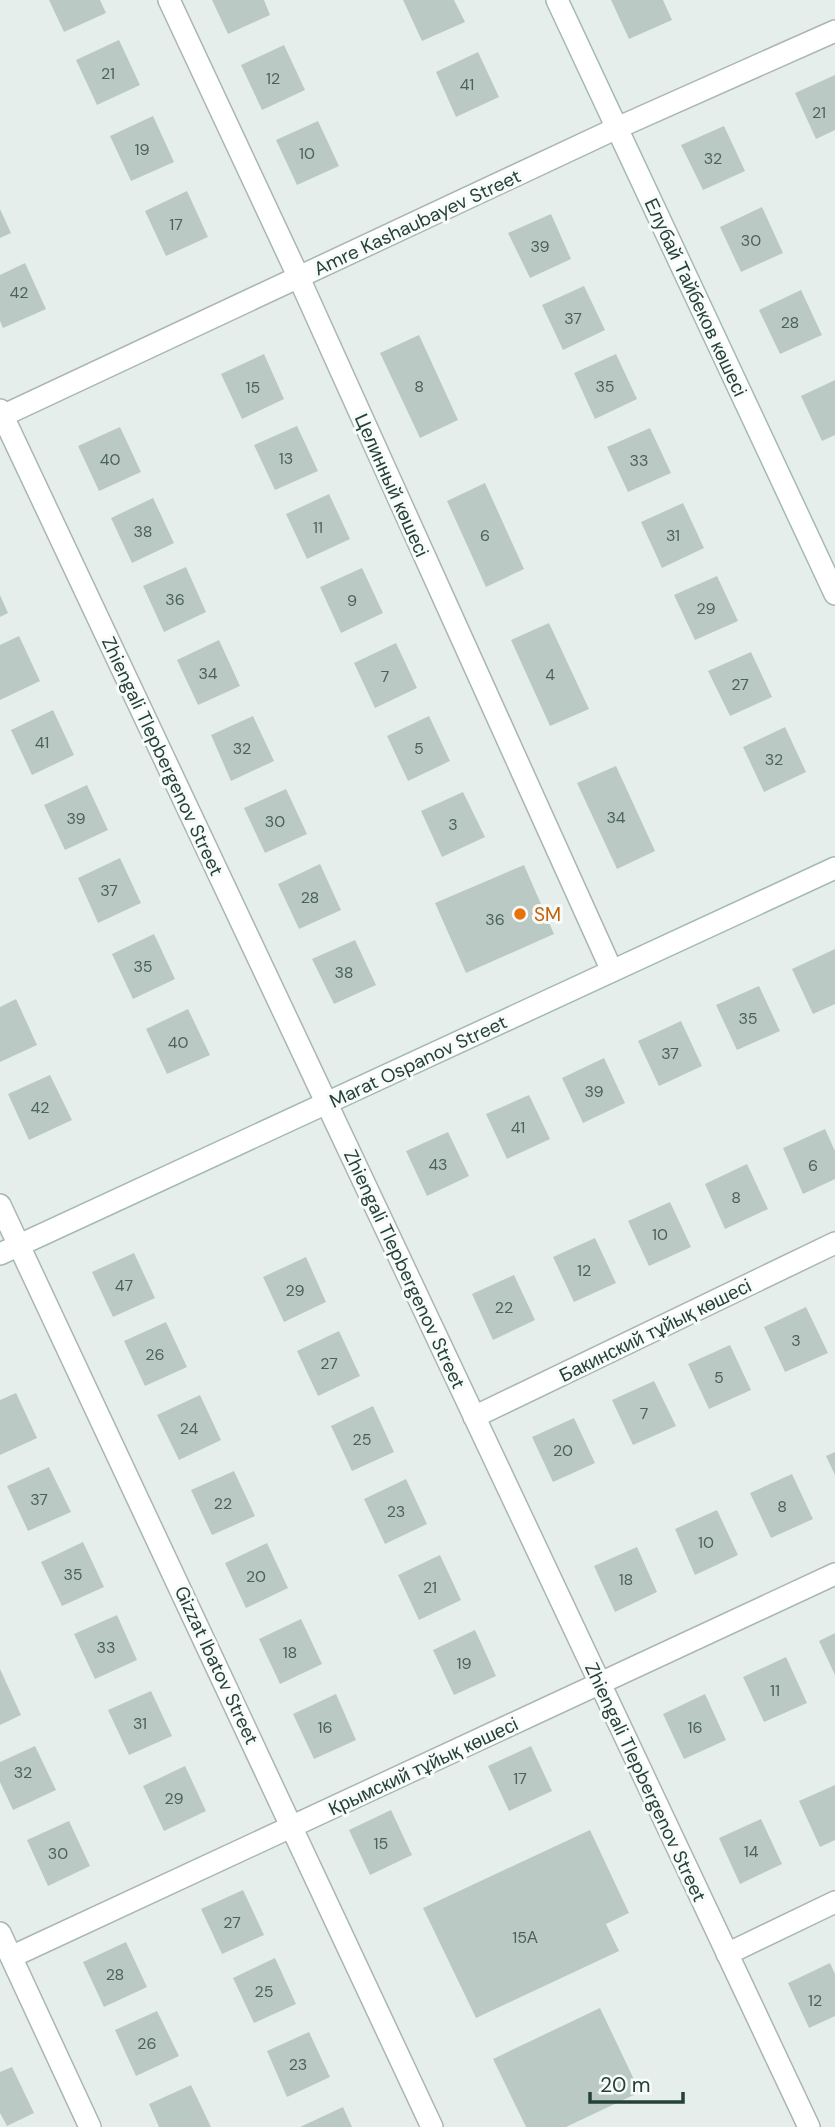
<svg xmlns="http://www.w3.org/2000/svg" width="835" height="2127" font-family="'DM Sans',sans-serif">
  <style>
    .building { fill: #bbc9c4 }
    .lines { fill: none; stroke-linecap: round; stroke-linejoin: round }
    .street-casing { stroke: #a9b6b2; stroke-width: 24 }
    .secondary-casing { stroke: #a5b9b3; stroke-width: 24 }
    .street { stroke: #fff; stroke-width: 21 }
    .secondary { stroke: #fff; stroke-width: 21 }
    .food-dot { fill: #e8710a; stroke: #f7fbf9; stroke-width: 2.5 }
    .labels { text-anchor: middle; stroke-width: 6; stroke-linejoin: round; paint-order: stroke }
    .number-label { font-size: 16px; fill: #4b625c }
    .street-label { font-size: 19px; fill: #26403a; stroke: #f7fbf9 }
    .food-label { font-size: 19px; fill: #c56008; stroke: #f7fbf9; text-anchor: start }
  </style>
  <rect width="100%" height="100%" fill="#e6eeeb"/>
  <path class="building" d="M49,0H100L106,13L64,32Z
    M212,0H264L270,15L228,34Z
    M403,0H454L465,22L422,41Z
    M611,0H663L672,20L629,39Z
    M119,40L140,85L97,105L76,60Z
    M284,45L305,90L262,110L241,65Z
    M478,52L499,97L456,117L436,72Z
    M835,75V130L816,139L795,93Z
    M153,116L174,162L131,181L110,136Z
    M318,121L339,166L297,185L276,140Z
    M724,126L745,171L703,190L681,145Z
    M187,191L208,237L166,256L145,211Z
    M762,207L783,253L741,272L720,227Z
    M0,209L11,233L0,238Z
    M551,214L571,259L530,278L508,233Z
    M25,263L46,309L3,328L0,321V275Z
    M584,286L605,330L563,350L542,305Z
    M801,290L822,335L780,354L759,310Z
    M419,335L458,420L420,438L380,353Z
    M264,354L284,399L242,419L221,374Z
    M616,354L637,399L595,419L574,373Z
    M835,380V435L822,441L801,396Z
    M297,426L318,471L275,490L254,445Z
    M120,427L141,472L99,491L78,446Z
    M650,428L671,473L628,492L607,447Z
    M485,483L524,569L486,587L447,501Z
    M329,494L350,539L307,559L286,514Z
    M153,498L174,543L132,563L111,518Z
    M683,503L704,548L662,568L641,522Z
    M186,567L206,612L164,632L143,586Z
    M362,568L383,613L341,633L320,587Z
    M717,576L738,621L695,640L674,595Z
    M0,595L8,613L0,617Z
    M549,623L589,709L550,726L511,640Z
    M19,636L40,681L0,700V645Z
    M219,640L240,686L198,705L177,660Z
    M396,643L417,688L375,708L354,663Z
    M751,652L772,697L730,716L708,671Z
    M53,710L74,755L32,775L11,730Z
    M253,716L274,761L231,781L211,735Z
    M429,716L450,761L408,781L387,736Z
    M785,727L806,772L764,792L743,747Z
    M616,766L655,851L617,869L577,783Z
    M87,785L108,830L65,850L44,805Z
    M286,789L307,834L265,853L244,808Z
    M463,792L485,837L442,857L421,811Z
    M120,858L141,903L98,923L78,878Z
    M320,864L341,910L299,929L278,884Z
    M524,865L554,934L466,973L435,903Z
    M154,934L175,979L133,999L112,954Z
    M355,940L376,985L334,1004L312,959Z
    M835,949V1004L813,1014L792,969Z
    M759,986L780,1031L737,1050L716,1005Z
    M16,999L37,1045L0,1062V1007Z
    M188,1009L210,1055L167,1074L146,1029Z
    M681,1021L702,1066L659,1086L638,1041Z
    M604,1058L625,1103L583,1123L562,1078Z
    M50,1075L72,1120L29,1140L8,1094Z
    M529,1095L550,1139L507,1159L486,1114Z
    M825,1129L835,1151V1179L803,1194L783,1148Z
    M448,1132L469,1176L427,1196L406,1151Z
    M747,1164L768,1209L725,1229L705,1184Z
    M670,1202L691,1247L649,1266L628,1221Z
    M595,1238L616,1283L574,1302L553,1257Z
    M134,1253L155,1298L113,1317L92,1272Z
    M306,1257L326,1302L284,1322L263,1277Z
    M514,1275L535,1320L493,1340L472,1294Z
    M806,1307L828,1353L785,1372L764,1327Z
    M166,1322L187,1367L145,1386L124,1341Z
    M339,1331L360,1376L318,1396L297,1351Z
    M730,1345L751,1390L709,1409L688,1364Z
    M654,1381L676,1426L633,1445L612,1400Z
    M16,1393L37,1438L0,1455V1400Z
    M200,1395L221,1440L179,1460L157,1415Z
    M373,1406L394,1452L352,1471L331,1426Z
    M574,1418L595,1463L553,1482L532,1437Z
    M835,1452V1475L826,1456Z
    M49,1467L71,1512L28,1531L7,1486Z
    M234,1471L255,1516L212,1535L191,1490Z
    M792,1474L813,1519L771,1538L750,1493Z
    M406,1479L427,1524L385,1544L364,1499Z
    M717,1510L738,1555L695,1575L675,1529Z
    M83,1542L104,1587L62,1606L41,1562Z
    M267,1543L288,1588L246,1608L225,1563Z
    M637,1547L657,1592L615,1612L594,1566Z
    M440,1555L461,1600L419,1620L398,1575Z
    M117,1615L137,1660L95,1679L74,1634Z
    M301,1619L322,1664L280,1684L259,1639Z
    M475,1630L496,1676L454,1695L433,1650Z
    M835,1633V1675L819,1641Z
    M786,1657L807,1703L764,1722L743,1677Z
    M0,1669L21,1715L0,1725Z
    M151,1691L172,1736L129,1755L108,1710Z
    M336,1694L356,1740L314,1759L293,1714Z
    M705,1694L726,1740L684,1759L663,1714Z
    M35,1746L56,1790L13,1810L0,1782V1762Z
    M531,1746L552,1791L509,1811L488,1766Z
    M185,1766L206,1811L164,1831L143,1786Z
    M835,1785V1840L820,1847L799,1801Z
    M391,1810L412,1855L370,1875L349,1830Z
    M761,1819L782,1864L740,1884L719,1838Z
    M69,1821L90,1866L48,1886L27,1840Z
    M590,1830L629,1913L606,1924L619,1951L476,2018L423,1908Z
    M243,1890L264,1935L222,1954L201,1909Z
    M126,1942L147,1987L104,2007L83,1962Z
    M275,1958L296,2004L254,2023L233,1978Z
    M830,1963L835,1974V2016L809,2028L788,1983Z
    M600,2008L640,2092L566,2127H526L493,2059Z
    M157,2011L179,2056L136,2076L115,2030Z
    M309,2032L330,2077L287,2097L267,2051Z
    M12,2067L34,2113L7,2126L0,2113V2072Z
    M191,2085L211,2127H159L149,2104Z
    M343,2107L352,2127H300Z"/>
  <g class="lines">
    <defs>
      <path id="street" d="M169,0L299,278L612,971
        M0,410L809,2127
        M0,417L617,128L835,31
        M0,1205L432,2127
        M474,1417L835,1243
        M0,1933L90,2127
        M727,1954L835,1902
        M11,1957L835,1574"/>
      <path id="secondary" d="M557,0L835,594
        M0,1254L835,868"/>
    </defs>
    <use href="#street" class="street-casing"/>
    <use href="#secondary" class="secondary-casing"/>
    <use href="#street" class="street"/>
    <use href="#secondary" class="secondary"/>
  </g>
  <circle class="food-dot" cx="520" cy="914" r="7"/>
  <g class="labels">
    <g class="number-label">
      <text x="108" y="79">21</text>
      <text x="273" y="84">12</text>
      <text x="467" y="90">41</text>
      <text x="819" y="118">21</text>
      <text x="142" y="155">19</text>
      <text x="307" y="159">10</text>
      <text x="713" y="164">32</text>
      <text x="176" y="230">17</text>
      <text x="751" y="246">30</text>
      <text x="540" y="252">39</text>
      <text x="19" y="298">42</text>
      <text x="573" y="324">37</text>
      <text x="790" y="328">28</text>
      <text x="419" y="392">8</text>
      <text x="605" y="392">35</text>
      <text x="253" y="393">15</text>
      <text x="286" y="464">13</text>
      <text x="110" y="465">40</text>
      <text x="639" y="466">33</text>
      <text x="318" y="533">11</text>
      <text x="143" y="537">38</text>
      <text x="485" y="541">6</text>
      <text x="673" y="541">31</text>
      <text x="175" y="605">36</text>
      <text x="352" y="606">9</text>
      <text x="706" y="614">29</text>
      <text x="208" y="679">34</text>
      <text x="550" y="680">4</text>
      <text x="385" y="682">7</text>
      <text x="740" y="690">27</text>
      <text x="42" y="748">41</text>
      <text x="242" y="754">32</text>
      <text x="419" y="754">5</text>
      <text x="774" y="765">32</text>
      <text x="616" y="823">34</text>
      <text x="76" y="824">39</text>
      <text x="275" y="827">30</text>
      <text x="453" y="830">3</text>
      <text x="109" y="896">37</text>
      <text x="310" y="903">28</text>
      <text x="495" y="925">36</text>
      <text x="143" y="972">35</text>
      <text x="344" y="978">38</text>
      <text x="748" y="1024">35</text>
      <text x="178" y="1048">40</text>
      <text x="670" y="1059">37</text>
      <text x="594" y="1097">39</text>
      <text x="40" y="1113">42</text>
      <text x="518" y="1133">41</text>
      <text x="438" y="1170">43</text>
      <text x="813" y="1171">6</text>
      <text x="736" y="1203">8</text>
      <text x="660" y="1240">10</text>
      <text x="584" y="1276">12</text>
      <text x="124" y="1291">47</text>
      <text x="295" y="1296">29</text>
      <text x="504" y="1313">22</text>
      <text x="796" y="1346">3</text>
      <text x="155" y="1360">26</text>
      <text x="329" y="1369">27</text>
      <text x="719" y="1383">5</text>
      <text x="644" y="1419">7</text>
      <text x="189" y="1434">24</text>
      <text x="362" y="1445">25</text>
      <text x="563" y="1456">20</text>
      <text x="39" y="1505">37</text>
      <text x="223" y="1509">22</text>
      <text x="782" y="1512">8</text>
      <text x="396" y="1517">23</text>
      <text x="706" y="1548">10</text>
      <text x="73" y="1580">35</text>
      <text x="256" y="1582">20</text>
      <text x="626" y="1585">18</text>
      <text x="430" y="1593">21</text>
      <text x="106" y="1653">33</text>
      <text x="290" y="1658">18</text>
      <text x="464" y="1669">19</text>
      <text x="775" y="1696">11</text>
      <text x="140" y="1729">31</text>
      <text x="325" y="1733">16</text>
      <text x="695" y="1733">16</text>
      <text x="23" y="1778">32</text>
      <text x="520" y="1784">17</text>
      <text x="174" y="1804">29</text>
      <text x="381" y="1849">15</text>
      <text x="751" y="1857">14</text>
      <text x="58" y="1859">30</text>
      <text x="232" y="1928">27</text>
      <text x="525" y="1943">15А</text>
      <text x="115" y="1980">28</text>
      <text x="264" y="1997">25</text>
      <text x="815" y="2006">12</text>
      <text x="147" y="2049">26</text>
      <text x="298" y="2070">23</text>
    </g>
    <g class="street-label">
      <text transform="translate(417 222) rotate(-25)" y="7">Amre Kashaubayev Street</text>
      <text transform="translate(696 297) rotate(65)" y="7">Елубай Тайбеков көшесі</text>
      <text transform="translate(392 485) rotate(66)" y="7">Целинный көшесі</text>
      <text transform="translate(163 756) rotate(65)" y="7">Zhiengali Tlepbergenov Street</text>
      <text transform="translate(418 1061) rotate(-25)" y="7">Marat Ospanov Street</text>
      <text transform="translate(405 1269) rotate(65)" y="7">Zhiengali Tlepbergenov Street</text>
      <text transform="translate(655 1330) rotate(-26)" y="7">Бакинский тұйық көшесі</text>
      <text transform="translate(217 1665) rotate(65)" y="7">Gizzat Ibatov Street</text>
      <text transform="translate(423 1766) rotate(-25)" y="7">Крымский тұйық көшесі</text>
      <text transform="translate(646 1782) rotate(65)" y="7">Zhiengali Tlepbergenov Street</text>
    </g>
    <g class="food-label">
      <text x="534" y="921">SM</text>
    </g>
  </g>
  <path d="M590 2092v10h93v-10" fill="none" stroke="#26403a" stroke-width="3.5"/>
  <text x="600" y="2092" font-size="21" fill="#26403a" stroke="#f7fbf9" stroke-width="5" paint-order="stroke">20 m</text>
</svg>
